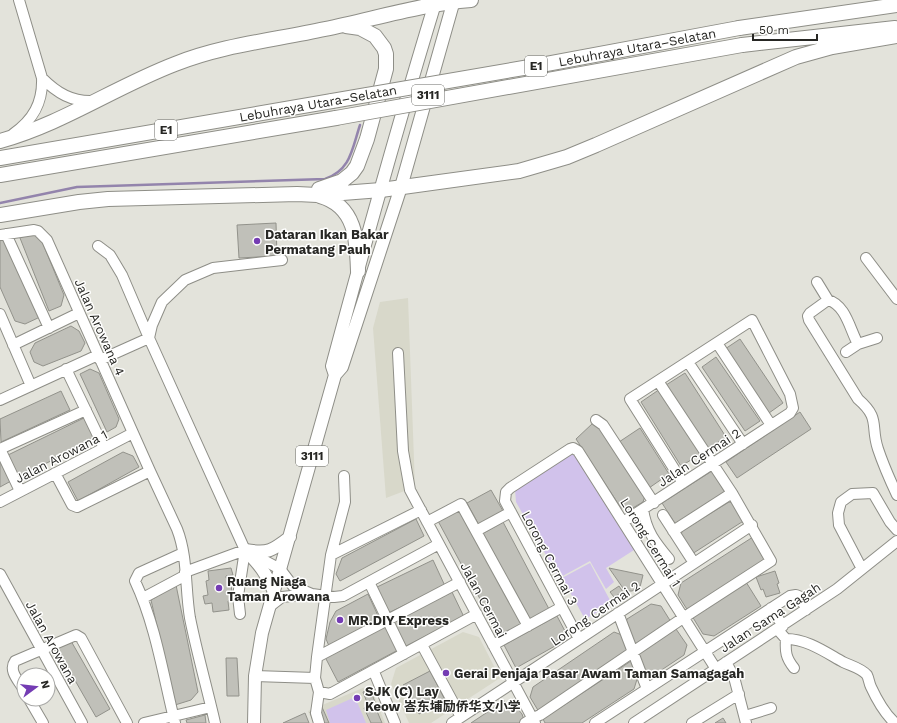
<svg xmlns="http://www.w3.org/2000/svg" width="897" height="723" font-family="'Work Sans','Noto Sans SC',sans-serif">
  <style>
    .built { fill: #d8d8ca }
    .green { fill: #d1c2eb }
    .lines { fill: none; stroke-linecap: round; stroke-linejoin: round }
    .stream { stroke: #9384ac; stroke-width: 2.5 }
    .building { fill: #c0c0b9; stroke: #92928b }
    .minor-casing { stroke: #8e8e87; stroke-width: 12 }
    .major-casing { stroke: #8e8e87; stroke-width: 14 }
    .highway-casing { stroke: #8e8e87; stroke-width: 16 }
    .minor { stroke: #fff; stroke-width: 10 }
    .major { stroke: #fff; stroke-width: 12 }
    .highway { stroke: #fff; stroke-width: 14 }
    .highway-bridge-casing { stroke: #8e8e87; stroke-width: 16; stroke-linecap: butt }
    .highway-bridge { stroke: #fff; stroke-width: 14 }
    .poi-dot { fill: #743cb3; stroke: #fffffe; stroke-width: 1.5 }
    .labels { text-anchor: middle; stroke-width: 3; stroke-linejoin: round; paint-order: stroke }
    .shield { fill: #fffffe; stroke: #686865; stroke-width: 1 }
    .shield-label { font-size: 12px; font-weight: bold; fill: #272724 }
    .street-label { font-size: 13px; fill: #272724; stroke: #fffffe }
    .poi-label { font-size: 13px; font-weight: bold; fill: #272724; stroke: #fffffe; text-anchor: start }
  </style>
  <rect width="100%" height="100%" fill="#e3e3db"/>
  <path class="built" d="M408,298L415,487L386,498L373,328L380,302Z
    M463,632L479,637L500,678L431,723H409L391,684L396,668Z
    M370,685L385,723H313L308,711Z"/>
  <path class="green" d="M570,454L576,455L634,550L606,568L614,582L606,589L590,561L559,578L516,502L515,489Z
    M590,563L612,604L585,619L562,578Z
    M355,697L366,723H330L326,710Z"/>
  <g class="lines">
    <path class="stream" d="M0,203L77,187L325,179C351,170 352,149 360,125"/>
  </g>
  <path class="building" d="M276,223L277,256L239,258L237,225Z
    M32,233L41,239L64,295L61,306L49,311L20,238Z
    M4,237L40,317L25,324L15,321L0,287V238Z
    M71,326L79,331L85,343L81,351L43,366L34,362L30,352L35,343Z
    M740,339L783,403L769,413L725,349Z
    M716,357L760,421L745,431L702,367Z
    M90,369L99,373L119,419L116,427L107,432L80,374Z
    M685,373L726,437L706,450L666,385Z
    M660,389L701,454L681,466L641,402Z
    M61,391L70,410L1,442L0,419Z
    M800,412L811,429L737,478L726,462Z
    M86,417L96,439L18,477L8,455Z
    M593,423L600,428L645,496L643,502L631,509L621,508L576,439Z
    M640,428L669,474L649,488L619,442Z
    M123,452L133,456L139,467L78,501L68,482Z
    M0,458L11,481L0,487Z
    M712,471L726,494L676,525L662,503Z
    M491,490L503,511L479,525L467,503Z
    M729,502L734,503L745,520L692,554L681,536L682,531Z
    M460,509L522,624L500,636L438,521Z
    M416,519L424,536L340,581L336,574L342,558Z
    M503,522L549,609L528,621L482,534Z
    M753,537L764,558V562L688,611L678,595L681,583Z
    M433,560L445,586L388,613L375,588Z
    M231,568L233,575L226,576V578L230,577L233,600L228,601L229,610L213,612L212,603L205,604L203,596L208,595L206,581L209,580L208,571Z
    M609,568L643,575L640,587L632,591H625Z
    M775,571L779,583L777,584L780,593L766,597L763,589L761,590L756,577Z
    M746,582L761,606L714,636L703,634L692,616Z
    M176,585L198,692L191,700L175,705L151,600Z
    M619,586L623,592L614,597L610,592Z
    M452,592L464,617L406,646L393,621Z
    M368,594L380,620L329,646L326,639L330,622L336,611Z
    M651,604L661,606L671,622L637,644L634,643L626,622L627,619Z
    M557,616L566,633L560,636L555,646L516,668L504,645Z
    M385,625L398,650L338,682L325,657Z
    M676,629L687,645L684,655L648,679L639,656L640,653Z
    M614,632L622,635L628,651L539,712L530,697L533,687Z
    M71,641L110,709L96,717L57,649Z
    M226,658H237L239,696H227Z
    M631,661L638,676L634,689L582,723H545L543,719Z
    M430,671L445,700L419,714L403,685Z
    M370,689L375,702L368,705L363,692Z
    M504,701L517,708L522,714L524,720L519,723H471Z
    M374,704L382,723H371L364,708Z
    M322,707L329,723H314L310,712Z
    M305,713L309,723H283Z
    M205,715L206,723H187L186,720Z
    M723,718L726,723H715Z"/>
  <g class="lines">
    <defs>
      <path id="minor" d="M42,78C57,93 72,102 93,101
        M13,134C33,120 43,103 42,78L19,0
        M6,234L49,328
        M0,235L34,230L38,231L47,240L150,471L177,529C188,557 185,589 190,618C197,653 207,688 215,723
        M98,246L110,255L122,275L149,338L245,550L238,596L240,614
        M866,258L897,299
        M817,282L828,300C846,305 850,330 858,344
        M828,300L810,313L808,316L809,320L858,399C881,419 870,425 878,449C883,464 890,480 897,495
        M0,314L31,386
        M149,338L152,325L162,302L185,280L213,268L282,260
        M717,343L771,425
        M13,345L79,313
        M846,352L858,344L877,338
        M398,353L403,451L410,490L535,723
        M100,360L149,338
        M688,362L743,444
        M66,369L104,448
        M0,400L98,355
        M596,420L603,425L654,503
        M0,449L86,410
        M0,449L20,491
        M55,473L72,505L77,507L150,471
        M0,502L133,433
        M643,509C646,531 655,542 669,559
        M663,515L694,563
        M427,522L461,504L528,626
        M623,522L790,413L793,408L790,394L752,320L630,399L683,483
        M476,531L511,512
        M673,531L732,493
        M331,555L421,510
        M862,569L839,525L838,513L841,502L852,494L873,493L890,522L897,530
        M185,572L245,550L280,569L293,586L312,594L334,597L343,596L439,544
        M0,574L82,723
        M369,582L404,654
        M143,598L186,575
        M269,607L282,597L310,594
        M771,608L783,626
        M618,613L647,689
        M777,629L786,639C807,639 825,652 843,662C851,666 861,668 867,675C869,679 869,683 871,687C877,700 884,713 895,723
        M579,639L505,501L506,492L510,488L570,449L573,448L578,451L716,669
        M786,639C785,652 786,658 794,668
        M422,645L461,717
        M493,645L562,607
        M317,657L460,582
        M726,662L734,677L746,723
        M374,672L395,723
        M255,676L315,678
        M24,690C19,681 8,671 15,661L76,635L81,638L127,723
        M319,692L330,694L477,614
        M29,699L43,723
        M745,716L771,708
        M144,723L211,707
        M175,723C163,675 156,626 135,581L139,573L183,553
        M319,723L316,713L319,692L315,678L317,657L331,555L345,502L344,476
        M452,723L752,525
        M525,723L533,718L540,715L683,618L771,561L732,493L658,381
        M595,723L790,596L796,595L801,597L806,610
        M634,723L837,589L897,541
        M692,723L739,694"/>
      <path id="major" d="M335,375L332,366C365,243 399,121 436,0
        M245,550C260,565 266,573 274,592
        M245,550C268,554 272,551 290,537
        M254,723L255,676L262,633L335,375L342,367L401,187L454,0"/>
      <path id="highway" d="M739,28L897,5
        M742,45L895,28
        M0,141C62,124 115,87 175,64C222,45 275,40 325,29C374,19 421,4 471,0
        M0,158L332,101
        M0,175L336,118
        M319,189L342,181L352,173L357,166L367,139L386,69V54L384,48L375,36L360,28L346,26
        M320,196C356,206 357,240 358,271
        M0,215L79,202L108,199L297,194L317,195L381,190L519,171L567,157L596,145L796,57L832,47L897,36"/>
    </defs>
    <use href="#minor" class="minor-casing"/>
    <use href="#major" class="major-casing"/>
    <use href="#highway" class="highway-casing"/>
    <use href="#minor" class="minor"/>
    <use href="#major" class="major"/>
    <use href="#highway" class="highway"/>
    <defs>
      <g id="highway-bridge">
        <path id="s1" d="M332,101L541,65L739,28"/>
        <path d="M336,118L742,45"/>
      </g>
    </defs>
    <use href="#highway-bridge" class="highway-bridge-casing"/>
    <use href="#highway-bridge" class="highway-bridge"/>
  </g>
  <g class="poi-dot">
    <circle cx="257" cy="241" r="4"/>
    <circle cx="219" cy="588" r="4"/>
    <circle cx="340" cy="620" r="4"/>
    <circle cx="446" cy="673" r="4"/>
    <circle cx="357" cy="698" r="4"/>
  </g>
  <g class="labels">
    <g class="shield">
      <rect x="525" y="56" width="22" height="20" rx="3"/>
      <rect x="412" y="85" width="32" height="20" rx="3"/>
      <rect x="155" y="120" width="22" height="20" rx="3"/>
      <rect x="296" y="446" width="32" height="20" rx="3"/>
    </g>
    <g class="shield-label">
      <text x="536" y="70">E1</text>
      <text x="428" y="99">3111</text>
      <text x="166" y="134">E1</text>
      <text x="312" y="460">3111</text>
    </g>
    <g class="street-label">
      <text dy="5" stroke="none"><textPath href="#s1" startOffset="310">Lebuhraya Utara–Selatan</textPath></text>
      <text transform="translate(318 103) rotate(-10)" y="5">Lebuhraya Utara–Selatan</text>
      <text transform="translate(100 327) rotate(66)" y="5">Jalan Arowana 4</text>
      <text transform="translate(61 456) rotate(-27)" y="5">Jalan Arowana 1</text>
      <text transform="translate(699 457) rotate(-33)" y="5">Jalan Cermai 2</text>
      <text transform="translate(651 542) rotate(58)" y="5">Lorong Cermai 1</text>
      <text transform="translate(550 558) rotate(62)" y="5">Lorong Cermai 3</text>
      <text transform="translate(484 600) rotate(62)" y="5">Jalan Cermai</text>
      <text transform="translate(595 613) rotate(-34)" y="5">Lorong Cermai 2</text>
      <text transform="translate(770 617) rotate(-33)" y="5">Jalan Sama Gagah</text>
      <text transform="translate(52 642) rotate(61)" y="5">Jalan Arowana</text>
    </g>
    <g class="poi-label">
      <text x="265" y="239">Dataran Ikan Bakar<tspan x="265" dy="15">Permatang Pauh</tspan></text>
      <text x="227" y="586">Ruang Niaga<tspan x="227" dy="15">Taman Arowana</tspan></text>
      <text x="348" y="625">MR.DIY Express</text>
      <text x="454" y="678">Gerai Penjaja Pasar Awam Taman Samagagah</text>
      <text x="365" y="696">SJK (C) Lay<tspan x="365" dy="15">Keow 峇东埔励侨华文小学</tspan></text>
    </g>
  </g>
  <g transform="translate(36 687) rotate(75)"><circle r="19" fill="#fffffe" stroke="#a9a9a7"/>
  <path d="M0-3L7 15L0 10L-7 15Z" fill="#743cb3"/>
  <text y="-6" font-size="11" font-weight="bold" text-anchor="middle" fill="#272724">N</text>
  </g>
  <path d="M753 34v6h64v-6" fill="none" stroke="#272724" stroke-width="2"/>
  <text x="759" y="34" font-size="12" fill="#272724" stroke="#fffffe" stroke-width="3" paint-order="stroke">50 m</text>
</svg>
